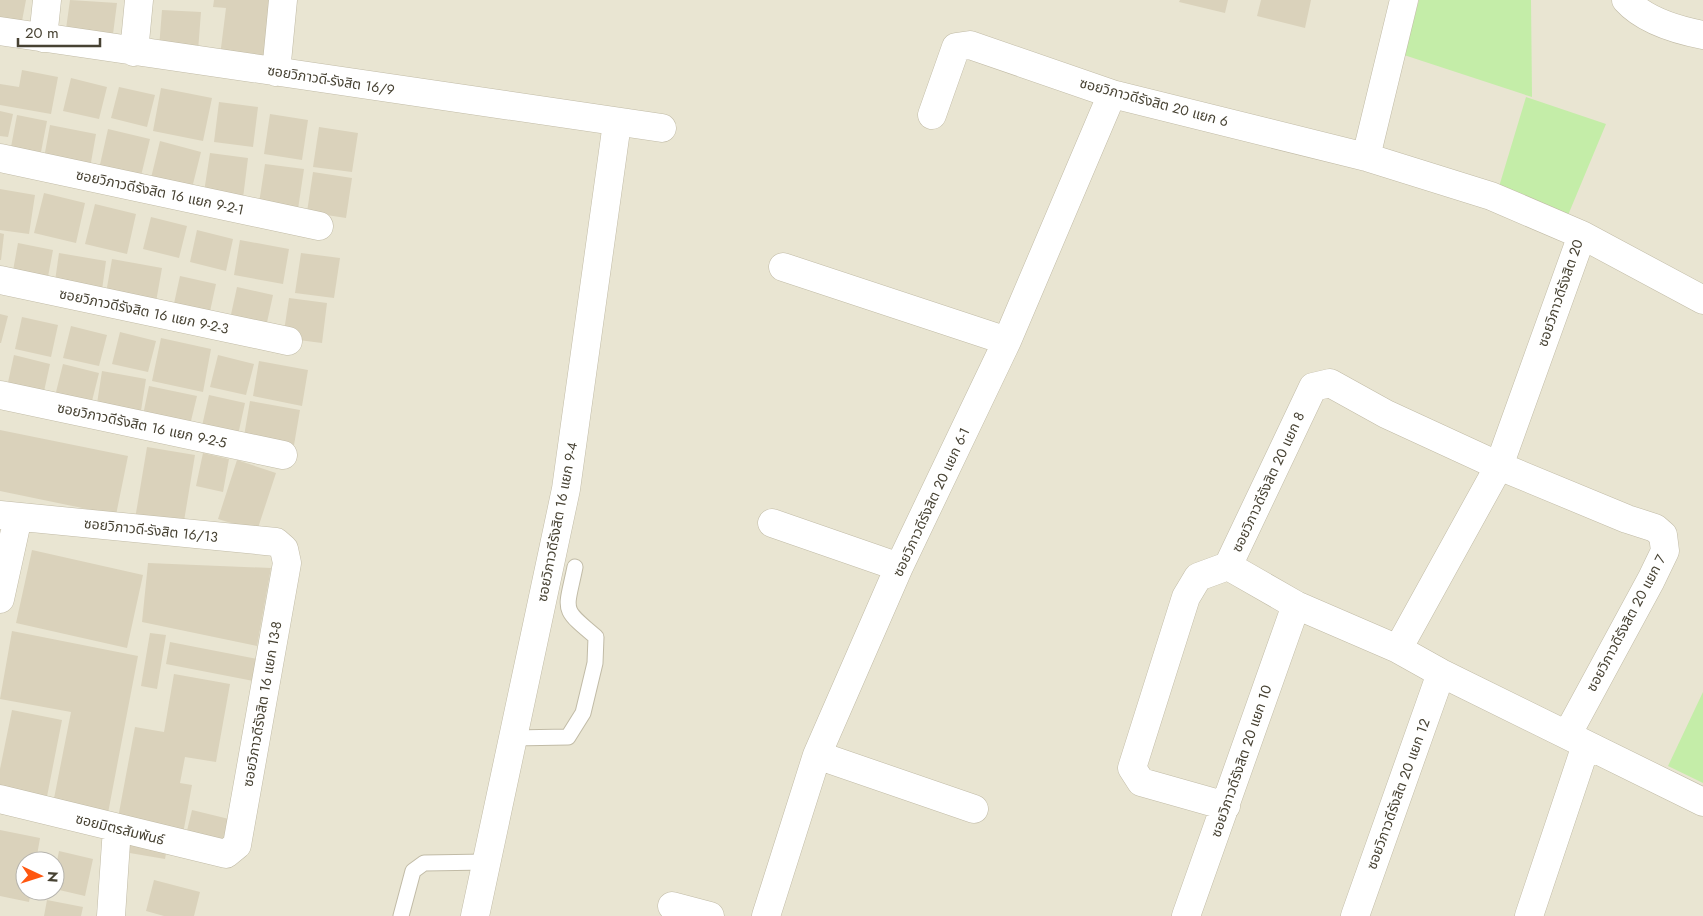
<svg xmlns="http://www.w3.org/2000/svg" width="1703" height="916" font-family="Jost,'Noto Sans Thai',sans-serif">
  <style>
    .residential { fill: #e9e5d2; fill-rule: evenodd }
    .green { fill: #c4eda8 }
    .building { fill: #dad2bb }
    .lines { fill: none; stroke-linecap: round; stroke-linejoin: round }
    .service-casing { stroke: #c1bba6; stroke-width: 17 }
    .minor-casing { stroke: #c1bba6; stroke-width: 29 }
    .service { stroke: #fff; stroke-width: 15 }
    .minor { stroke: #fff; stroke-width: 28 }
    .labels { text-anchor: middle; stroke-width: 4; stroke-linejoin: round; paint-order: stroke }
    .street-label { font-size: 14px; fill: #474233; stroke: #fff }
  </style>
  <rect width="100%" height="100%" fill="#f4f2e4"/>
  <path class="residential" d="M0,0H1703V916H0ZM25,861H55V891H25Z"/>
  <path class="green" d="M1419,0H1531L1532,97L1404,55Z
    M1526,97L1606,124L1566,220L1498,190Z
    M1703,692V783L1668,766Z"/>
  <path class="building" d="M0,0H26L22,21L0,17Z
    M70,0L117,3L112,42L65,36Z
    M214,0H272L265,62L220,56L226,8L213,7Z
    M1180,0H1228L1225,13L1179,2Z
    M1261,0H1311L1305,28L1257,16Z
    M162,10L201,12L198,51L159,48Z
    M22,70L58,77L51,114L0,105V84L19,87Z
    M71,78L107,87L99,119L63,111Z
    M119,87L155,95L147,127L111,118Z
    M161,88L212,98L203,141L153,131Z
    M219,102L258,107L253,147L214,142Z
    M0,111L13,114L8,137L0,136Z
    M270,114L308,120L302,160L264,154Z
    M17,115L47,121L41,152L11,147Z
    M50,125L96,134L90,168L44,158Z
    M319,127L358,133L352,172L313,167Z
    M108,129L150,139L140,180L99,169Z
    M160,141L201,152L191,192L150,182Z
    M210,153L248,158L243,198L204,192Z
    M265,164L304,169L298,209L259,203Z
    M313,172L352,178L346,218L307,212Z
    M0,189L35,195L29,234L0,230Z
    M44,193L85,203L76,243L34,233Z
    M95,204L136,214L127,254L85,244Z
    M151,217L187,226L179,258L143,249Z
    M197,230L233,239L226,271L190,262Z
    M0,233L4,234L1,260H0Z
    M240,240L289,249L283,284L234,275Z
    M18,243L53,250L47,282L12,276Z
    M59,253L106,261L102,290L55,281Z
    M301,253L340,258L334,298L295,293Z
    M112,259L162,268L156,302L106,293Z
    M180,276L216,284L209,316L173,308Z
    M237,287L273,295L266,327L230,319Z
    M289,298L327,303L322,343L283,338Z
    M0,314L8,316L1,343H0Z
    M22,317L58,325L51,357L15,349Z
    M71,326L107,335L99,366L63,358Z
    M120,332L156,341L148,372L112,364Z
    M161,338L211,349L203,392L152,381Z
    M14,355L50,364L43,396L7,387Z
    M218,355L254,364L246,395L210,387Z
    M259,361L308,370L302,406L253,396Z
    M63,364L99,373L91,405L55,396Z
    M102,371L146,379L140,417L96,410Z
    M149,386L197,396L190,425L143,415Z
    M209,395L245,403L238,435L202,426Z
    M250,401L300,410L294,445L244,436Z
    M0,430L128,456L116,515L0,491Z
    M147,447L195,455L183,527L135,519Z
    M203,453L229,459L223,492L196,486Z
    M237,460L276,473L257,531L218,519Z
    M32,550L143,575L127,648L16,623Z
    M148,563L271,568L257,646L142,622Z
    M12,631L138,656L104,834L49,824L71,712L0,699Z
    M150,633L166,635L157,689L141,686Z
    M170,642L262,660L258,682L166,664Z
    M174,674L230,684L216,762L185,757L180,783L192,785L183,834L170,832L165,859L112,850L135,727L164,732Z
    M12,710L62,720L42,822L0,814V769Z
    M192,810L229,819L222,849L185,839Z
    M0,830L40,838L36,861H25V891H31L29,902L0,896Z
    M59,851L93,859L85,896L55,889V871Z
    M154,880L200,892L194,916H164L146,911Z
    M47,900L83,907L81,916H44Z"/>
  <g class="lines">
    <defs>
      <path id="service" d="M513,738L568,737L583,713L595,663L596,637C560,607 566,612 575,567
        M401,916L413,871L424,863L487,862"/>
      <path id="minor" d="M1626,0C1644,20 1677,30 1703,35
        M0,31L662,128
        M43,38L47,0
        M134,52L139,0
        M276,72L283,0
        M932,115L956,47L970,45L1112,94L1366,157
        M0,158L319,226
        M1582,235L1703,300
        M783,267L1007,341
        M0,280L288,341
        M0,395L283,455
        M0,515L276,542L284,549L287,563L237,845L226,854L0,799
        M772,523L899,567
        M1228,566L1296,605L1398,649L1441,673L1703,802
        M0,599L18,517
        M1398,649L1499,466L1582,235L1491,196L1366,157L1404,0
        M817,755L974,809
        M1226,806L1141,782L1132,768L1186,597L1198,577L1228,566L1313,387L1330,383L1386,414L1499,466L1627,519L1655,528L1663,535L1665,551L1651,580L1567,735
        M672,906L710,916
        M111,916L117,828
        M475,916L566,489L617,123
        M766,916L817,755L899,567L1007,341L1112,94
        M1186,916L1296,605
        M1355,916L1441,673
        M1529,916L1586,745"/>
    </defs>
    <use href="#service" class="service-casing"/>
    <use href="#minor" class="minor-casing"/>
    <use href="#service" class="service"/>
    <use href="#minor" class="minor"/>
  </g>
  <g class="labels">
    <g class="street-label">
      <text transform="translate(331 80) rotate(9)" y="5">ซอยวิภาวดี-รังสิต 16/9</text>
      <text transform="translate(1154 102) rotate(15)" y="5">ซอยวิภาวดีรังสิต 20 แยก 6</text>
      <text transform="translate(160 192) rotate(12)" y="5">ซอยวิภาวดีรังสิต 16 แยก 9-2-1</text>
      <text transform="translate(1560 293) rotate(-71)" y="5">ซอยวิภาวดีรังสิต 20</text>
      <text transform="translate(144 311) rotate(12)" y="5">ซอยวิภาวดีรังสิต 16 แยก 9-2-3</text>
      <text transform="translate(142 425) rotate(12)" y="5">ซอยวิภาวดีรังสิต 16 แยก 9-2-5</text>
      <text transform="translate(1268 482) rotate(-65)" y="5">ซอยวิภาวดีรังสิต 20 แยก 8</text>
      <text transform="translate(931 502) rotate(-65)" y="5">ซอยวิภาวดีรังสิต 20 แยก 6-1</text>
      <text transform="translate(557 522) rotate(-79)" y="5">ซอยวิภาวดีรังสิต 16 แยก 9-4</text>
      <text transform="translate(151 530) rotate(6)" y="5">ซอยวิภาวดี-รังสิต 16/13</text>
      <text transform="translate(1626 623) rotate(-62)" y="5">ซอยวิภาวดีรังสิต 20 แยก 7</text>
      <text transform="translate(262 704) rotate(-80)" y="5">ซอยวิภาวดีรังสิต 16 แยก 13-8</text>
      <text transform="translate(1241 761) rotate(-71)" y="5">ซอยวิภาวดีรังสิต 20 แยก 10</text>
      <text transform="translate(1398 794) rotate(-70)" y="5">ซอยวิภาวดีรังสิต 20 แยก 12</text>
      <text transform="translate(120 829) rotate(14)" y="5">ซอยมิตรสัมพันธ์</text>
    </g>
  </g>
  <g transform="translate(40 876) rotate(94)"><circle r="24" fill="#ffffff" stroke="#b5b3ad"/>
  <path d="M0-4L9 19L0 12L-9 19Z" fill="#ff5710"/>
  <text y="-8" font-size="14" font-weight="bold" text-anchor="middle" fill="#474233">N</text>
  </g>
  <path d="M18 38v8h82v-8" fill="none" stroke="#474233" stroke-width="2.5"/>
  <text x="25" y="38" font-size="15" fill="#474233" stroke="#ffffff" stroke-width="4" paint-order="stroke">20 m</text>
</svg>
